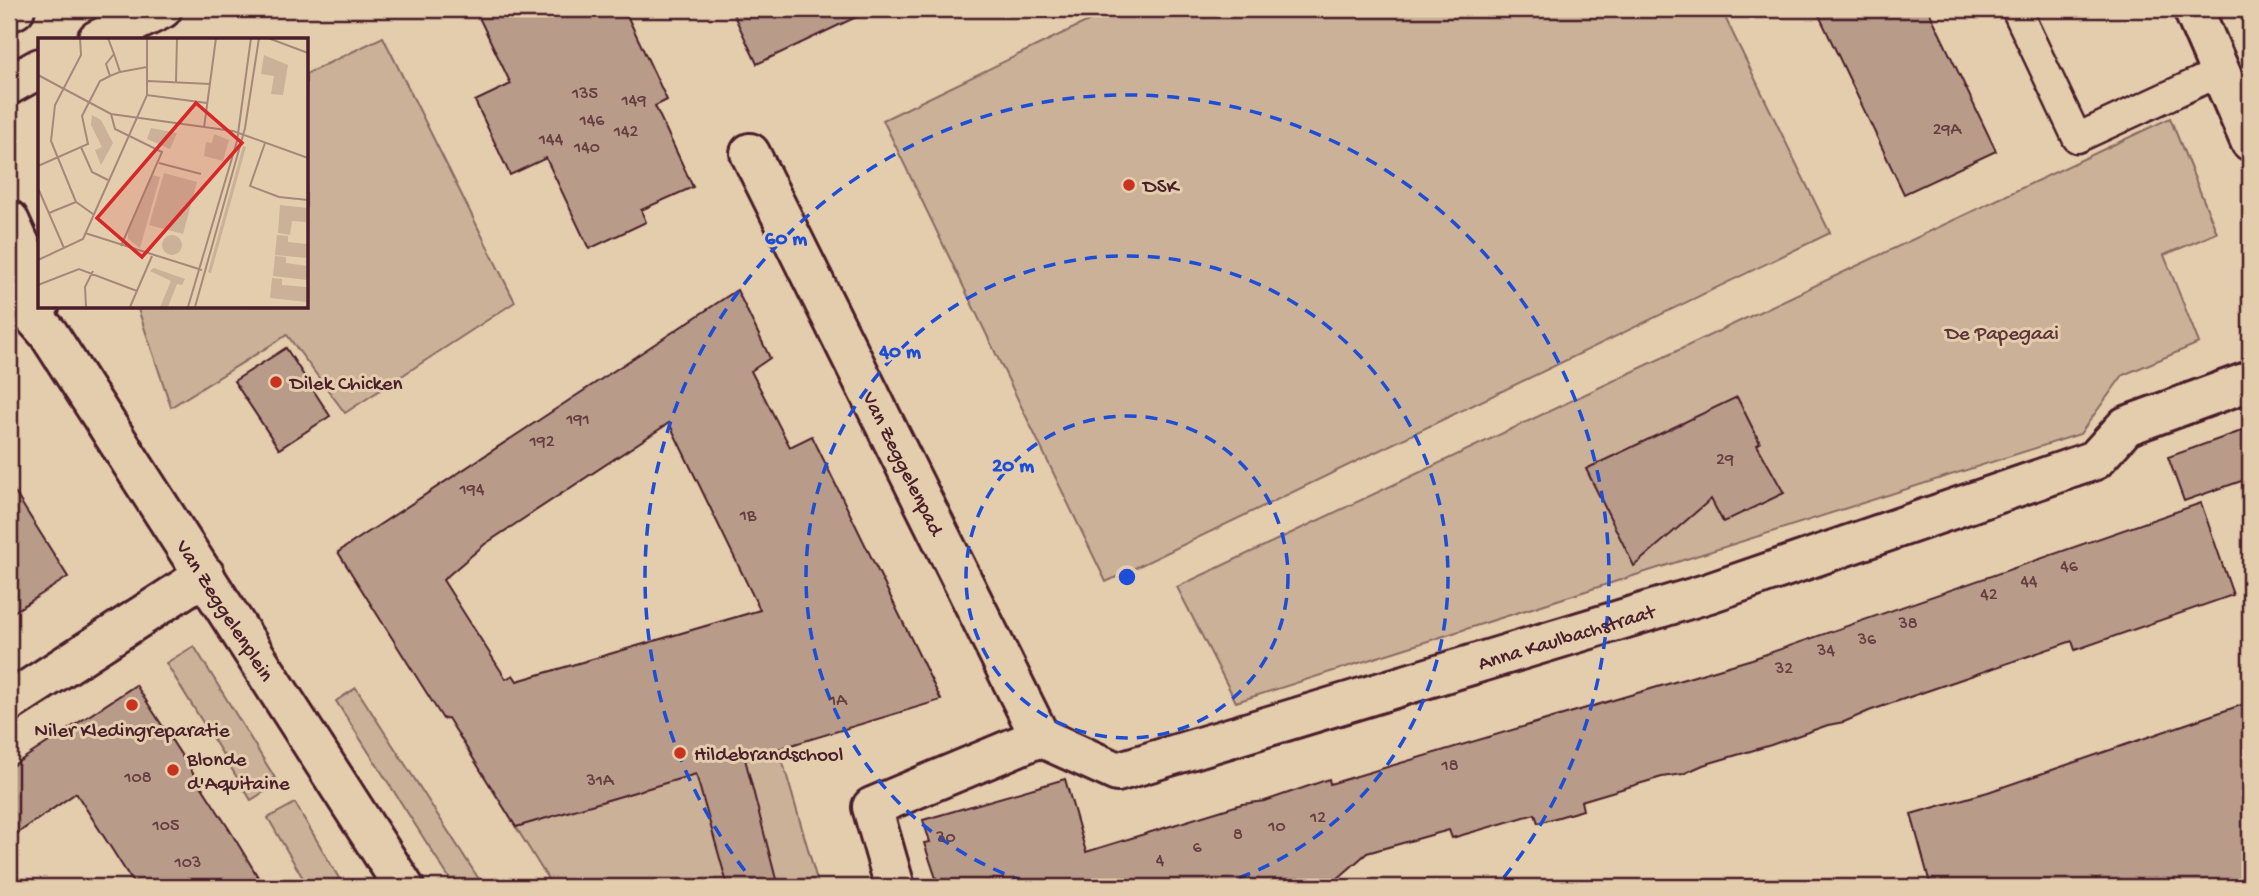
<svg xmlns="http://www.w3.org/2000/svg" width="2259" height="896" font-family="'Gochi Hand',sans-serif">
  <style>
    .green { fill: #cab198; stroke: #8a6862; stroke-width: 2 }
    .building { fill: #b89c89; stroke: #4a1f2b; stroke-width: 2; fill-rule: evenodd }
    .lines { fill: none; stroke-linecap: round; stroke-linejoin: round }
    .lane-casing { stroke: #4a1f2b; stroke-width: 33 }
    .street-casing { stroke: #4a1f2b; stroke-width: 44 }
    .secondary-casing { stroke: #4a1f2b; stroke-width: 44 }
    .lane { stroke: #e3cdad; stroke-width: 28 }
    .street { stroke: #e3cdad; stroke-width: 38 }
    .secondary { stroke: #e3cdad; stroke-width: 38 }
    .ring { fill: none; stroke: #1d4ed8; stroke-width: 3.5; stroke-dasharray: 12 9 }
    .poi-dot { fill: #c8321e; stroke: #e3cdad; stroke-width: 2.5 }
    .labels { text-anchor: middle; stroke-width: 6; stroke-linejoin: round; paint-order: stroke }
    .number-label { font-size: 18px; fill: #663e42 }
    .poi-label { font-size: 21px; fill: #4a1f2b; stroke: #e3cdad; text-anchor: start }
    .park-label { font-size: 21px; fill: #5d353b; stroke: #e3cdad }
    .street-label { font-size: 21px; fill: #4a1f2b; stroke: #e3cdad }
    .inset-road { fill: none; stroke: #a68779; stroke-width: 2 }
    .view { fill: #d62828; fill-opacity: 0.15; stroke: #d62828; stroke-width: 3.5 }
    .inset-edge { fill: none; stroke: #4a1f2b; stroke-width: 3.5 }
    .centre { fill: #1d4ed8; stroke: #e3cdad; stroke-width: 3.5 }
    .ring-label { font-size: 21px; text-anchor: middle; font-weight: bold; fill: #1d4ed8; stroke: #e3cdad; stroke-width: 6; stroke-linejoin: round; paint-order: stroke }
  </style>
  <rect width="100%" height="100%" fill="#e3cdad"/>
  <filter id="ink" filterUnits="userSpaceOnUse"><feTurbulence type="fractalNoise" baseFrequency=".0143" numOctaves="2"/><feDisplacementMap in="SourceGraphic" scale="14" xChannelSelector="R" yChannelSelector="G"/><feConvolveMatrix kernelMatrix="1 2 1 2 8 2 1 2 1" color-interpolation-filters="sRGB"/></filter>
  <g filter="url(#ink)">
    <path class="green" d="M1113,9H1721L1830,233L1106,582L883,120Z
      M383,37L515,302L345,413L287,335L171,407L137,306H306V74Z
      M2170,118L2217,233L2164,255L2199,343L2123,375L2080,434L1236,702L1177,587Z
      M194,646L278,783L251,800L166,663Z
      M356,688L484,887H455L336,701Z
      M779,749L819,887H553L516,827Z
      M295,803L340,880L328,887H308L268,818Z"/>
    <path class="building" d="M475,9H624L667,100L655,106L693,187L641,210L646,222L589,249L546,158L510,175L475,101L511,84Z
      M731,9H873L757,64Z
      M1816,9H1928L1996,151L1904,194Z
      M737,290L770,358L751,371L790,447L812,436L941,700L745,759L778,887H728L696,774L516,827L448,718L443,719L338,552ZM669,423L760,610L517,681L513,675L506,679L443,580L485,544Z
      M286,348L330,416L279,449L234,381Z
      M1737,397L1760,443L1757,445L1784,493L1723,522L1711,499L1634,566L1586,469Z
      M2250,428V478L2184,501L2168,457Z
      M9,483L68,577L9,615Z
      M2201,503L2233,595L2075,650L2072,641L1869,711L1844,722L1828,725L1771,745L1703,765L1683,774L1662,777L1581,801L1583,810L1538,823L1535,814L1452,838L1449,830L1367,853L1328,887H939L924,843L930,842L923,820L1065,779L1086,852L1242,804L1265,801L1329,779L1330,784L1752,659Z
      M136,685L229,829L264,887H136L76,793L9,839V768Z
      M2250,702V887H1931L1911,814L1988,792Z"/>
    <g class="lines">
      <defs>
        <path id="lane" d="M2016,9L2077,138L2220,72"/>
        <g id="street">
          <path d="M2193,9L2250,141"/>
          <path id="s1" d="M750,153L1040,737"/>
          <path d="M9,702L205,575"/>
          <path id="s2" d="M895,887L872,807L1040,737L1117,772L1709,593L2095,460L2126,426L2250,381"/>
        </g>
        <g id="secondary">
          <path d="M9,12L15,9"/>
          <path d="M97,40L162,9"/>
          <path d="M9,85L40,68"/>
          <path d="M9,220L29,264L40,304"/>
          <path id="s3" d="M9,289L48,333L404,887"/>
        </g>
      </defs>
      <use href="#lane" class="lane-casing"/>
      <use href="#street" class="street-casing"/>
      <use href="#secondary" class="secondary-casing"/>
      <use href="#lane" class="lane"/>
      <use href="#street" class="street"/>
      <use href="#secondary" class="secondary"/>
    </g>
  </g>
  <g class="ring">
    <circle cx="1127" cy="577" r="161"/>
    <path d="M1044 887A321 321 0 1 1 1210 887"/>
    <path d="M758 887A482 482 0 1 1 1496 887"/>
  </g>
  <g class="poi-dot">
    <circle cx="1129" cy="185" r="7"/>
    <circle cx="276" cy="382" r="7"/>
    <circle cx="132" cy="705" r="7"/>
    <circle cx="680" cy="753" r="7"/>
    <circle cx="173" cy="770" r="7"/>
  </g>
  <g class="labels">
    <g class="number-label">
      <text x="585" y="98">135</text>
      <text x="634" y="105">149</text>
      <text x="592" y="125">146</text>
      <text x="1947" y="134">29A</text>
      <text x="626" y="136">142</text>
      <text x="551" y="144">144</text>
      <text x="587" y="152">140</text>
      <text x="578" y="424">191</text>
      <text x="542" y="446">192</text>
      <text x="1725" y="464">29</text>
      <text x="472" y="494">194</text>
      <text x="748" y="520">1B</text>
      <text x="2069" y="571">46</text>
      <text x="2029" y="586">44</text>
      <text x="1989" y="599">42</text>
      <text x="1908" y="628">38</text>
      <text x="1867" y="644">36</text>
      <text x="1826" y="655">34</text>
      <text x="1784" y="673">32</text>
      <text x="838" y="705">1A</text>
      <text x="1450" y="770">18</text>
      <text x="138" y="782">108</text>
      <text x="600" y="785">31A</text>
      <text x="1318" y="822">12</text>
      <text x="166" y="830">105</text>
      <text x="1277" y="831">10</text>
      <text x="1238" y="839">8</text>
      <text x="946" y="842">30</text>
      <text x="1197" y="852">6</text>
      <text x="1160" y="865">4</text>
      <text x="188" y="867">103</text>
    </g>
    <g class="poi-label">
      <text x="1143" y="192">DSK</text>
      <text x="290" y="389">Dilek Chicken</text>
      <text x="132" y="736" text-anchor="middle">Niler Kledingreparatie</text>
      <text x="694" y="760">Hildebrandschool</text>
      <text x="187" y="765">Blonde<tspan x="187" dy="24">d'Aquitaine</tspan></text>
    </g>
    <g class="park-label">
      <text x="2002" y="339">De Papegaai</text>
    </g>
    <g class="street-label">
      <text dy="7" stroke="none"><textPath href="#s1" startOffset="346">Van Zeggelenpad</textPath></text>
      <text dy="7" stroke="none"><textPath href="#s3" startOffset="388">Van Zeggelenplein</textPath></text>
      <text dy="7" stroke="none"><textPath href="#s2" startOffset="819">Anna Kaulbachstraat</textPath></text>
    </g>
  </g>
  <g transform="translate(38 38)">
    <rect width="270" height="270" fill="#e3cdad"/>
    <path d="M226,17L250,27L245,57L233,56L236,38L223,36ZM54,77L63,82L75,105L63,127L57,112L64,109L53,87ZM113,90L139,95L132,111L109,101ZM176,96L191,102L185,123L166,118L168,104L174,105ZM205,108L208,109L173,235L170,234ZM126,135L159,144L145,196L111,187ZM114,137L122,139L102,210L90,201V191ZM242,167L269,170L268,184L254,183L252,197L240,195ZM124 207a10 10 0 1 1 20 0a10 10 0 1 1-20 0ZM239,197L250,198V204L269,206V220L237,217ZM237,218L248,219V225L269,228V242L235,238ZM116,230L147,241L144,247L139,246L130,269H122L133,243L112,233ZM234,240L244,241V247L268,249L269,264L232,260Z" fill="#cab198"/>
    <path class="inset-road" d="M70,0L76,16L82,34L72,38L68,26L76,16M109,0V57M230,0L270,15M82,34L109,29M0,37L73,76L195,93L270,120M110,43L172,46M138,44L139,0M73,76L77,91L124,114L83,208M166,90L178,0M227,105L212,148L241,159L270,162M43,109L54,134L70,142M121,125L163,136M0,128L50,106L44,78L62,43L72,38M0,150L26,210M38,164L13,103L17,67L43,17L42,0M11,175L38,164L55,176M47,195L164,232M0,222L45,201L109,57L169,65M0,247L41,231L99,253M48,269L47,249L55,233M92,269L114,218M150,269L199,103L213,0M157,269L207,90L221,0"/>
    <path class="view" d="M158,65L204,105L104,219L59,180Z"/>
    <rect width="270" height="270" class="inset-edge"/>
  </g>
  <circle cx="1127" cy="577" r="10" class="centre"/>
  <g class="ring-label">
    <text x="786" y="244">60 m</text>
    <text x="900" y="357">40 m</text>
    <text x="1013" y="471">20 m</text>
  </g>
  <rect width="2259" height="896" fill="none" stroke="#e3cdad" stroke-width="35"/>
  <rect x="18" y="18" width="2224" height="861" fill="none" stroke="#4a1f2b" stroke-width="2.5" filter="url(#ink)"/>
</svg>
